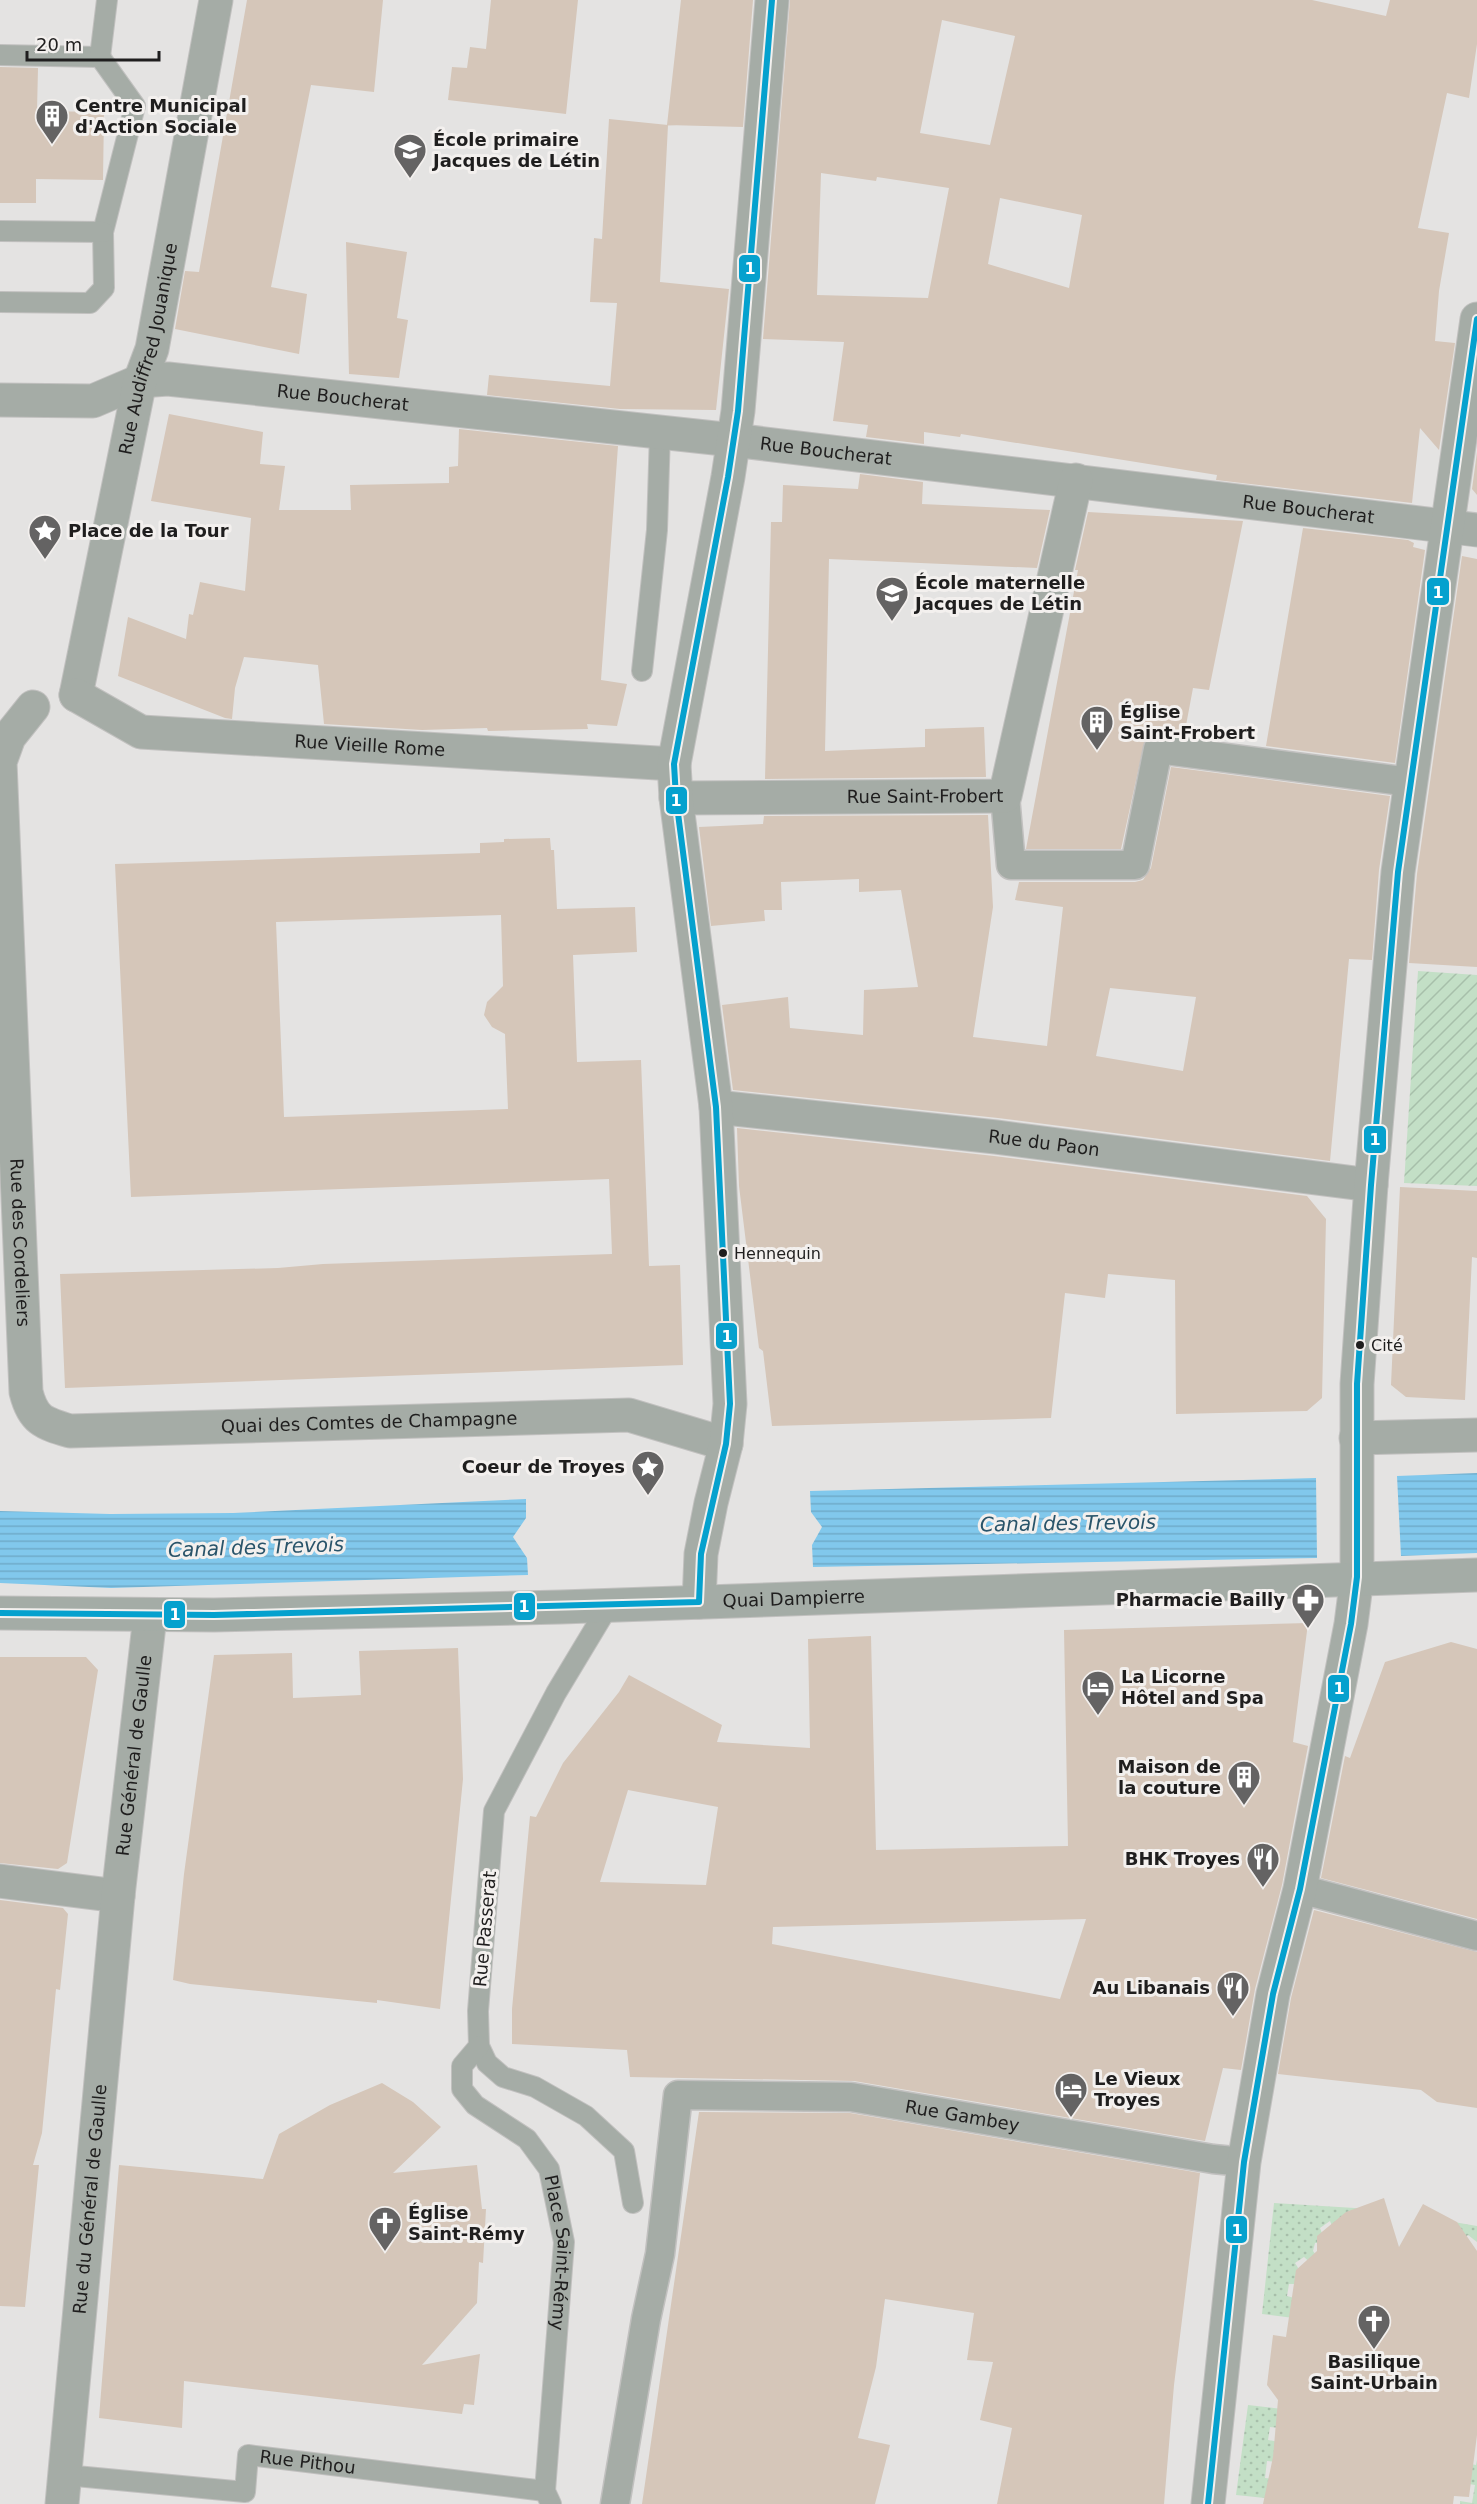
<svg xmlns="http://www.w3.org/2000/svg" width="1477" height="2504" font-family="'DejaVu Sans',sans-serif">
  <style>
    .grass { fill: url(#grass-dots) }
    .garden { fill: url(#garden-furrows) }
    .water { fill: url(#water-rules) }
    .building { fill: #d5c6b9; fill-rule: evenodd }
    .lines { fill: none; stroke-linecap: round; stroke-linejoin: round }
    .service-casing { stroke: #c1c0bf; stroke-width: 22 }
    .pedestrian-casing { stroke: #c1c0bf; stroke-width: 31 }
    .minor-casing { stroke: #c1c0bf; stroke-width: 35 }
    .secondary-casing { stroke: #c1c0bf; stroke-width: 35 }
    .service { stroke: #a5aca6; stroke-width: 20 }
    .pedestrian { stroke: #a5aca6; stroke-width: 28 }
    .minor { stroke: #a5aca6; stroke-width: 33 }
    .secondary { stroke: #a4aca6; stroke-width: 33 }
    .bus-1-casing { stroke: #f3f0ee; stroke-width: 10 }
    .bus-1 { stroke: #05a1ce; stroke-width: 6 }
    .bus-dot { fill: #1f1e1e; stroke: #f3f0ee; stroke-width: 2 }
    .labels { text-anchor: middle; stroke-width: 6; stroke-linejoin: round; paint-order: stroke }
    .bus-label { font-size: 16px; fill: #1f1e1e; stroke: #f3f0ee; text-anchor: start }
    .poi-label { font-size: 18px; font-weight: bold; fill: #1f1e1e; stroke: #f3f0ee; text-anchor: start }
    .street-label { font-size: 18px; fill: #1f1e1e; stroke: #f3f0ee }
    .water-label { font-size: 20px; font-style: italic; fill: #29546a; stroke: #f3f0ee }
    .line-badge { stroke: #f3f0ee; stroke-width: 2 }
    .badge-label { font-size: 16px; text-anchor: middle; font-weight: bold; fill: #fff }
  </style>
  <defs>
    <pattern id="grass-dots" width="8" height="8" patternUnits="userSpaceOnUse" patternTransform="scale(1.5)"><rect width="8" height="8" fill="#c3dfc6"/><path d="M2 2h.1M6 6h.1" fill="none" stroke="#a7bfaa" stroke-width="1.8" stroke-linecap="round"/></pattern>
    <pattern id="garden-furrows" width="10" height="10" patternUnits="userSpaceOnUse" patternTransform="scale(1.5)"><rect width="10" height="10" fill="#c3dfc6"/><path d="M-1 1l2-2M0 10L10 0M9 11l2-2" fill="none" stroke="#a7bfaa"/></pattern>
    <pattern id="water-rules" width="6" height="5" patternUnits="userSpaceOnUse" patternTransform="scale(1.5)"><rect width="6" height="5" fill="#81c8ec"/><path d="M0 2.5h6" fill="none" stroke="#6fabca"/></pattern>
  </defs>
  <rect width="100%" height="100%" fill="#e4e3e2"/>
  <path class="grass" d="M1274,2203L1371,2209L1332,2226L1330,2221L1320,2228L1323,2236L1319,2243H1315L1313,2251L1320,2260L1313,2265L1304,2257L1295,2263L1305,2279V2284H1289L1287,2296L1298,2299L1294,2318L1262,2314Z
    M1442,2220L1477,2226V2242L1468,2235L1464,2238Z
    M1248,2405L1282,2409L1280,2428L1270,2427L1268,2440L1279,2442L1276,2462L1267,2461L1265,2478L1276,2479L1274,2499L1236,2495Z
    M1477,2460V2504H1460V2501L1472,2503L1475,2485L1463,2483L1465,2463L1476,2465Z"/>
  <path class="garden" d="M1418,971L1477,975V1186L1404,1183Z"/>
  <path class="water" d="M1477,1473V1553L1401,1556L1397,1476Z
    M1316,1478L1317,1558L813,1567L812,1545L822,1527L811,1512L810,1491Z
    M526,1499V1518L513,1537L527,1558L528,1575L111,1588L0,1583V1511L110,1514L233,1513Z"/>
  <path class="building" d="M247,0H383L374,92L311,85L271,287L307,294L299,354L175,329L185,271L199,272Z
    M491,0H578L566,114L448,100L452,67L467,68L470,47L486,49Z
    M681,0H753L743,127L667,125Z
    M790,0H1312L1386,16L1390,0H1477V44L1469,98L1447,93L1418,228L1449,233L1439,291L1435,341L1455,343L1439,450L1420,428L1412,503L1216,480L1217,475L961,434L960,437L924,432V444L866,437L868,425L833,421L844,342L763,339ZM942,20L1015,36L990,145L920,133ZM821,173L876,181L877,177L949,188L928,298L817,295ZM1000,198L1082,215L1069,288L988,264Z
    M0,67L38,68L37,111L104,112L103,180L36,179V203H0Z
    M609,119L668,125L660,282L729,289L716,410L620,409L487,395L489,375L610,386L617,303L590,302L594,238L602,239Z
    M346,242L407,252L397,318L408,320L399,378L349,374Z
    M169,414L263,432L260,464L285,466L279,510H351L350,485L449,483V467L458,466L459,429L618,446L601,680L627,684L617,726L587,724L588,729L488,731L487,728L422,730L324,724L318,665L244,657L235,688L232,719L225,718L118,676L128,617L186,639L189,614L193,615L200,582L245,591L251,518L151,501Z
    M1477,452V495L1472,489Z
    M860,474L923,482L922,504L1050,510L1037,568L829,559L825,751L925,747V729L984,727L986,777L765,779L771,522H782L783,485L858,489Z
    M1088,512L1243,521L1209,690L1193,688L1184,736L1160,733L1152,734L1145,739L1121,849H1026L1078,570H1075Z
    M1303,528L1408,540L1414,543L1413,547L1425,550L1395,763L1266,746Z
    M1462,556L1477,559V967L1409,963L1417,874Z
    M1171,767L1390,796L1379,870L1372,960L1349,959L1330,1161L998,1118L733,1090L722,1005L788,997L790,1028L863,1035L864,990L918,987L901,890L859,892V879L781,882L782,910H764L765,921L711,926L699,827L763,824L764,816L988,815L993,907L973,1037L1047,1046L1063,907L1015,900L1019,882H1135L1143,880L1151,868ZM1110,988L1196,997L1183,1071L1096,1056Z
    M550,838L551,850H554L557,909L635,907L637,952L573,955L577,1062L641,1060L649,1266L680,1265L683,1365L65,1388L60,1274L278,1268L323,1264L612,1254L609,1179L131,1197L115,864L480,853V843L504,842V839ZM501,915L503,986L487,1002L484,1015L492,1027L505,1034L508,1109L284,1117L276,922Z
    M737,1128L994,1156L1307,1196L1326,1219L1322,1398L1307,1411L1176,1414L1175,1280L1108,1274L1105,1298L1065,1293L1051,1418L772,1426L763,1351L759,1348L739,1186Z
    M1400,1187L1477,1191V1258L1472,1257L1465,1400L1406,1397L1391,1385Z
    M1308,1623L1293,1742L1308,1746L1282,1885L1255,1989L1241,2070L1223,2068L1205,2141L854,2081L630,2077L627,2050L512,2044V2009L530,1816L536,1817L563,1763L619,1692L629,1675L722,1725L717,1742L810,1748L808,1639L871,1636L876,1850L1068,1846L1064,1630ZM628,1790L718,1807L706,1885L600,1882ZM1086,1919L1060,1999L772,1944L773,1927Z
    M1451,1642L1477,1649V1919L1321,1878L1345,1756L1350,1758L1385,1662Z
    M458,1648L463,1779L440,2009L377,2000V2003L190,1984L173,1980L184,1874L214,1655L292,1653L293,1698L361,1695L359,1651Z
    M0,1657H86L98,1670L67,1863L58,1869L0,1863Z
    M0,1900L63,1908L68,1914L60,1990L56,1989L42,2133L33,2165H39L25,2307L0,2306Z
    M1314,1910L1477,1952V2108L1437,2102L1421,2090L1278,2074L1291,1998Z
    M382,2083L413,2102L441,2127L393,2173L477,2165L482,2209H486L483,2263L479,2262L477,2303L422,2365L480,2354L474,2405L464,2404L462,2414L184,2381L182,2428L99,2418L119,2165L263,2179L279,2134L330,2105Z
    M699,2112L850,2113L1200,2173L1174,2385L1164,2504H997L1012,2428L980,2420L993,2362L967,2360L974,2313L885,2299L876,2367L858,2438L890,2445L875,2504H642Z
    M1384,2198L1399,2247L1423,2204L1457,2222L1477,2251V2435L1469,2497L1454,2496L1453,2504H1263L1273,2457L1278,2400L1267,2385L1273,2335L1286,2337L1296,2270L1317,2251V2236L1346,2212Z"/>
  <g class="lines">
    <defs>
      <g id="service">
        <path d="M0,55L100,57L135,106L103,232L104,288L90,303L0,302"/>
        <path d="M100,57L107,0"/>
        <path d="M0,231L103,232"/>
        <path d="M642,671L657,530L660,432"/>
        <path d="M609,1605L556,1693L494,1811L478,2011L479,2046L487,2063L503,2077L535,2087L586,2116L624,2151L633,2203"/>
        <path id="s1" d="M479,2046L462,2066V2089L475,2105L527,2139L549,2169L564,2242L545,2491L551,2504"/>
        <path id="s2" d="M65,2475L245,2492L248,2455L545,2491"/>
      </g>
      <g id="pedestrian">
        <path d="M1005,796L1011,865H1135L1158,749L1410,782"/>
        <path d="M1300,1889L1477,1936"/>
        <path id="s3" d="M615,2504L646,2319L660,2254L678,2095L851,2097L1213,2159L1244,2162"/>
      </g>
      <g id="minor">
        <path id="s4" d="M0,400L93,401L140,381L168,379L733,440L1477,530"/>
        <path id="s5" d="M76,695L140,381L152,349L216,0"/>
        <path id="s6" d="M76,695L141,732L674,764"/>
        <path id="s7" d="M33,707L9,737L0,762L26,1392C33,1420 43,1423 70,1431L629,1415L726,1444"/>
        <path id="s8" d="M676,798L1005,796L1076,480"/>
        <path id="s9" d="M716,1107L996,1137L1371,1185"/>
        <path d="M1356,1438L1477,1435"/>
        <path d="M699,1602L701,1554L711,1503L726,1444L730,1404L716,1107L676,798L674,764L728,477L738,411L772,0"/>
        <path d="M0,1881L118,1896"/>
        <path id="s10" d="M62,2504L118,1896L150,1616"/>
        <path d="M1208,2504L1244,2162L1273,1994L1300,1889L1351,1624L1357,1577V1384L1371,1185L1398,872L1477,319"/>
      </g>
      <g id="secondary">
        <path id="s11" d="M0,1613L214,1615L561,1607L1477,1575"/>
      </g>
    </defs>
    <use href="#service" class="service-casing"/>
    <use href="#pedestrian" class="pedestrian-casing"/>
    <use href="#minor" class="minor-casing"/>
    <use href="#secondary" class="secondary-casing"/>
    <use href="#service" class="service"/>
    <use href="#pedestrian" class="pedestrian"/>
    <use href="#minor" class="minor"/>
    <use href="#secondary" class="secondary"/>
    <defs>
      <path id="bus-1" d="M699,1602L701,1554L726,1444L730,1404L716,1107L676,798L674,764L728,477L738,411L772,0
        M0,1613L214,1615L699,1602
        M1208,2504L1244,2162L1273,1994L1300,1889L1351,1624L1357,1577V1384L1371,1185L1398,872L1477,319"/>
    </defs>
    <use href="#bus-1" class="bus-1-casing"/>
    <use href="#bus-1" class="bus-1"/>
  </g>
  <defs>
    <symbol id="building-pin" viewBox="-11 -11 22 30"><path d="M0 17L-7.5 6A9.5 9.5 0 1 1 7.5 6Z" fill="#646363" stroke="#f3f0ee"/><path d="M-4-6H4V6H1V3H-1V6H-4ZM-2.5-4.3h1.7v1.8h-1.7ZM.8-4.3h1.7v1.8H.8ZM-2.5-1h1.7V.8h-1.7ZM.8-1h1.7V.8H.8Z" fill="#fff"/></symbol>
    <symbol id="school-pin" viewBox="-11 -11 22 30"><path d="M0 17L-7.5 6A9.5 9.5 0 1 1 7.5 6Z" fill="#646363" stroke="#f3f0ee"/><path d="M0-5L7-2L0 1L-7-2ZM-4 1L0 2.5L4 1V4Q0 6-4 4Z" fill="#fff"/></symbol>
    <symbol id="sight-pin" viewBox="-11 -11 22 30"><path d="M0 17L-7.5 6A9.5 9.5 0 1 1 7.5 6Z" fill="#646363" stroke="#f3f0ee"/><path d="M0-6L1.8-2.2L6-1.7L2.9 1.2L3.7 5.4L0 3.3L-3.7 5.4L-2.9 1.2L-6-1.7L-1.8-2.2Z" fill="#fff"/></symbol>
    <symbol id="pharmacy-pin" viewBox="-11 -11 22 30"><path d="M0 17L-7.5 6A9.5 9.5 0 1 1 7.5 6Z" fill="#646363" stroke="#f3f0ee"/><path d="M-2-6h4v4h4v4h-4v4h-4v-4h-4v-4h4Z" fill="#fff"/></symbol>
    <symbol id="hotel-pin" viewBox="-11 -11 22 30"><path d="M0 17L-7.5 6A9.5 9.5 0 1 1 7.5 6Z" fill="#646363" stroke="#f3f0ee"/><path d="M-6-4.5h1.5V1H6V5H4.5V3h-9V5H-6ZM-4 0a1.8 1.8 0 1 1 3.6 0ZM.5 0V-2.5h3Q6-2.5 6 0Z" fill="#fff"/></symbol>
    <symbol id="restaurant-pin" viewBox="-11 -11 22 30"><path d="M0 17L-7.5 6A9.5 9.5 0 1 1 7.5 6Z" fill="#646363" stroke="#f3f0ee"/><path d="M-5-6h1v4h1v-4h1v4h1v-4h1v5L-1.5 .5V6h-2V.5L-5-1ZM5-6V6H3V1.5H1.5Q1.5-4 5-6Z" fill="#fff"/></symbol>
    <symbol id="church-pin" viewBox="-11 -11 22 30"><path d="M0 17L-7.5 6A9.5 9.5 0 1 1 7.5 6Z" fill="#646363" stroke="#f3f0ee"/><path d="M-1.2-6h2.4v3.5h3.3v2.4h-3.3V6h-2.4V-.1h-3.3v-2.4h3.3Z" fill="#fff"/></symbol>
  </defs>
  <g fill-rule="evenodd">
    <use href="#building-pin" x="33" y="97" width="38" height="52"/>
    <use href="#school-pin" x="391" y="131" width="38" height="52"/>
    <use href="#sight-pin" x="26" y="512" width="38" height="52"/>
    <use href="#school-pin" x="873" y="574" width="38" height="52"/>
    <use href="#building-pin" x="1078" y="703" width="38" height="52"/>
    <use href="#sight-pin" x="629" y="1448" width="38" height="52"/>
    <use href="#pharmacy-pin" x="1289" y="1581" width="38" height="52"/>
    <use href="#hotel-pin" x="1079" y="1668" width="38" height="52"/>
    <use href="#building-pin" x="1225" y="1758" width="38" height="52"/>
    <use href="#restaurant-pin" x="1244" y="1840" width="38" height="52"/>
    <use href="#restaurant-pin" x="1214" y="1969" width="38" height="52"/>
    <use href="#hotel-pin" x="1052" y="2070" width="38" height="52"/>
    <use href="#church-pin" x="366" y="2204" width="38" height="52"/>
    <use href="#church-pin" x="1355" y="2302" width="38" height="52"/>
  </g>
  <g class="bus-dot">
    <circle cx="723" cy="1253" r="5"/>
    <circle cx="1360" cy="1345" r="5"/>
  </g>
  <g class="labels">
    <g class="bus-label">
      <text x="734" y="1259">Hennequin</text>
      <text x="1371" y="1351">Cité</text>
    </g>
    <g class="poi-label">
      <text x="75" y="112">Centre Municipal<tspan x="75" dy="21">d'Action Sociale</tspan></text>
      <text x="433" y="146">École primaire<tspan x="433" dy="21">Jacques de Létin</tspan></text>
      <text x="68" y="537">Place de la Tour</text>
      <text x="915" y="589">École maternelle<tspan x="915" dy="21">Jacques de Létin</tspan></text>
      <text x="1120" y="718">Église<tspan x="1120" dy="21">Saint-Frobert</tspan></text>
      <text x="625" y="1473" text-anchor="end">Coeur de Troyes</text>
      <text x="1285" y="1606" text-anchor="end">Pharmacie Bailly</text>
      <text x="1121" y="1683">La Licorne<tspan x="1121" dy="21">Hôtel and Spa</tspan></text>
      <text x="1221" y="1773" text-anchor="end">Maison de<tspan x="1221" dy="21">la couture</tspan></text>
      <text x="1240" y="1865" text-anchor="end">BHK Troyes</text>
      <text x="1210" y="1994" text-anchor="end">Au Libanais</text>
      <text x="1094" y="2085">Le Vieux<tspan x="1094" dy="21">Troyes</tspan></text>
      <text x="408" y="2219">Église<tspan x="408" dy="21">Saint-Rémy</tspan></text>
      <text x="1374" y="2368" text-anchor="middle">Basilique<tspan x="1374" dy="21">Saint-Urbain</tspan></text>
    </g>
    <g class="street-label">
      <text dy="6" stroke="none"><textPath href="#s5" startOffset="354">Rue Audiffred Jouanique</textPath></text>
      <text dy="6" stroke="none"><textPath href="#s4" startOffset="348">Rue Boucherat</textPath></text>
      <text dy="6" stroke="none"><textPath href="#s4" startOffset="834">Rue Boucherat</textPath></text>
      <text dy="6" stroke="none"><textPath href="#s4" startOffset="1320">Rue Boucherat</textPath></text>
      <text dy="6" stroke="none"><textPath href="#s6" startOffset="304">Rue Vieille Rome</textPath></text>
      <text dy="6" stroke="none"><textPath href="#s8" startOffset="249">Rue Saint-Frobert</textPath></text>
      <text dy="6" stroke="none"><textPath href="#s9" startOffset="330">Rue du Paon</textPath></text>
      <text dy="6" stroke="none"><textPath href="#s7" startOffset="546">Rue des Cordeliers</textPath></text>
      <text dy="6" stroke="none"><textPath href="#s7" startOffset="1058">Quai des Comtes de Champagne</textPath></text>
      <text dy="6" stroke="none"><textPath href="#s11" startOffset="794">Quai Dampierre</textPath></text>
      <text dy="6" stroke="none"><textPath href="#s10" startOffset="752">Rue Général de Gaulle</textPath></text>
      <text transform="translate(485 1929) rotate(-85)" y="6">Rue Passerat</text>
      <text dy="6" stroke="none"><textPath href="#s3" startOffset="700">Rue Gambey</textPath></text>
      <text dy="6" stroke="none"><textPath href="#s10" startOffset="306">Rue du Général de Gaulle</textPath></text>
      <text dy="6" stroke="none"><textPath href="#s1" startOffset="254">Place Saint-Rémy</textPath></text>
      <text dy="6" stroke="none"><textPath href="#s2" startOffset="278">Rue Pithou</textPath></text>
    </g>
    <g class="water-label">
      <text transform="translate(1068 1523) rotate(-1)" y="7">Canal des Trevois</text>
      <text transform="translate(256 1547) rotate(-2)" y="7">Canal des Trevois</text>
    </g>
  </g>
  <g class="line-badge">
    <rect x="738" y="254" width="23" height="29" rx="6" fill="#05a1ce"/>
    <rect x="1426" y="577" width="24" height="29" rx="6" fill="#05a1ce"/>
    <rect x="665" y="786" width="23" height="29" rx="6" fill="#05a1ce"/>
    <rect x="1363" y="1125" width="24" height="29" rx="6" fill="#05a1ce"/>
    <rect x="715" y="1322" width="23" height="28" rx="6" fill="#05a1ce"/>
    <rect x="513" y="1592" width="23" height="29" rx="6" fill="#05a1ce"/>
    <rect x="163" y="1600" width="23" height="29" rx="6" fill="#05a1ce"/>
    <rect x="1327" y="1674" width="23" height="29" rx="6" fill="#05a1ce"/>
    <rect x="1225" y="2215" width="23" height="29" rx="6" fill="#05a1ce"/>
  </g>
  <g class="badge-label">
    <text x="750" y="274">1</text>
    <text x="1438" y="598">1</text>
    <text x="676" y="806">1</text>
    <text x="1375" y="1145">1</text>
    <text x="727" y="1342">1</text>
    <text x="524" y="1612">1</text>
    <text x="175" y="1620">1</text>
    <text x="1339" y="1694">1</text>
    <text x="1237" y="2236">1</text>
  </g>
  <path d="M27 51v9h132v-9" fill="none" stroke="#1f1e1e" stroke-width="3"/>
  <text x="36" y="51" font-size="18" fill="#1f1e1e" stroke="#f3f0ee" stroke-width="4.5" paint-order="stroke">20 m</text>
</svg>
